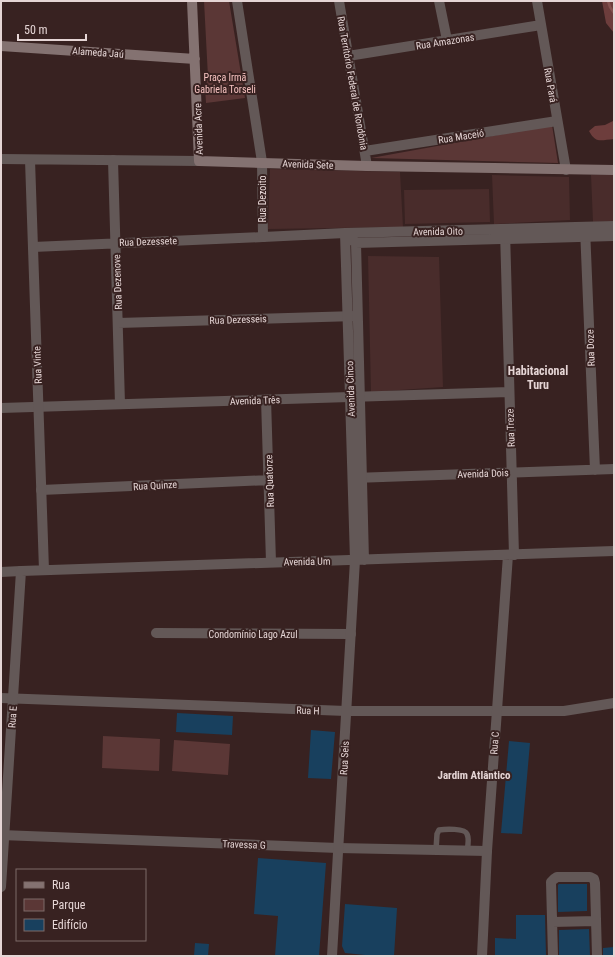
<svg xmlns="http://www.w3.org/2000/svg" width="615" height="957" font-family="'Roboto Condensed',sans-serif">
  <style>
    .built { fill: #492c2b }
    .green { fill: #5b3736 }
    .forest { fill: #6d3d3c }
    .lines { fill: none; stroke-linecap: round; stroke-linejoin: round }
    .stream { stroke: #855250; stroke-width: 2.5 }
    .building { fill: #18405e }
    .service { stroke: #635857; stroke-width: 5.5 }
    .minor { stroke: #635857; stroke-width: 10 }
    .tertiary { stroke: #635857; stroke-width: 10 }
    .secondary { stroke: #847271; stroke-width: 10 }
    .labels { text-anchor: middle; stroke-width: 4; stroke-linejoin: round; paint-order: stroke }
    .street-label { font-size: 10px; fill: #e5d5d5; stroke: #382221 }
    .park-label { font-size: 10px; fill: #f6c2c0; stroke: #382221 }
    .neighbourhood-label { font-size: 11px; font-weight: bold; fill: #e5d5d5; stroke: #382221 }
    .quarter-label { font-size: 12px; font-weight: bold; fill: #e5d5d5; stroke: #382221 }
  </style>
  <rect width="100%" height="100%" fill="#382221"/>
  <path class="built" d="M270,169L400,172L403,227L268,229Z
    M492,175L569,177L570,220L494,224Z
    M591,175H614V221L593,222Z
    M489,189L490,222L405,224L404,190Z
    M368,256L439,257L443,387L371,392Z"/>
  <path class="green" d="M204,1H229L245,98L206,103L205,87L208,77Z
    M552,125L558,163L371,158Z
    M103,736L160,739L159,771L102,768Z
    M174,740L230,744L228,775L172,771Z"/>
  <path class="forest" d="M602,1H614V33L606,23Z
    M613,121H614V139C601,140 596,144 589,131L595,126L605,125Z"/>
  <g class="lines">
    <path class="stream" d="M608,1L610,7L614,13"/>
  </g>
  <path class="building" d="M177,713L233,716L232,735L176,732Z
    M311,730L335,732L331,779L308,778Z
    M509,741L530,743L522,834L501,833Z
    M258,858L326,863L319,956H275L278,916L254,914Z
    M559,884H587V911L558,912V885Z
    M345,904L397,908L394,956H375L345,953L342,946Z
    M516,915H545L546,956H495V938L516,939Z
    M589,929L590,956H559V930Z
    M195,943L209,944L208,956H194Z
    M614,947V956H603V948Z"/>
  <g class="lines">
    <path class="service" d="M436,850L437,834L439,830C445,829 465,828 467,834C469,838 468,846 467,851"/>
    <path class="minor" d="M237,1L262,162
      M339,1L367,166
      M439,1L447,40
      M537,1L566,170
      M348,56L541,25
      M365,151L557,121
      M113,160L120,404
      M585,228L595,470
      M505,231L514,555
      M33,247L263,237
      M118,323L356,316
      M266,399L271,562
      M1,408L509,392
      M354,478L614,469
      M41,490L269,480
      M1,572L21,571
      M156,633L351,634
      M1,698L346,711H564L614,703
      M1,835L338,848L487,851
      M552,922L596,921
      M553,956L551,882L554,879L557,877H590L594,879L595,883L597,956"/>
    <path class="tertiary" d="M1,159L199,161
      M30,160L44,570
      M262,162L263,237L345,233L614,226
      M351,239L356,243L614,236
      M356,243L364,560
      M1,887L21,571L614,551
      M332,956L355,560L345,233
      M482,956L487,851L508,555"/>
    <path class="secondary" d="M192,1L199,161L367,166L614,170
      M1,46L195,59"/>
  </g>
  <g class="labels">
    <g class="street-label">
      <text transform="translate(445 41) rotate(-9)" y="4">Rua Amazonas</text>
      <text transform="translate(98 52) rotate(4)" y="4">Alameda Jaú</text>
      <text transform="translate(353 83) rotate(80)" y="4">Rua Território Federal de Rondônia</text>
      <text transform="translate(551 85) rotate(80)" y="4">Rua Pará</text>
      <text transform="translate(198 129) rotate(-92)" y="4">Avenida Acre</text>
      <text transform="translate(461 136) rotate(-9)" y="4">Rua Maceió</text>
      <text transform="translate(308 164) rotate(2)" y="4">Avenida Sete</text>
      <text transform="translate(262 199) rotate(-90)" y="4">Rua Dezoito</text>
      <text transform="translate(438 231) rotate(-1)" y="4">Avenida Oito</text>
      <text transform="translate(148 241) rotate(-2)" y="4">Rua Dezessete</text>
      <text transform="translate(117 282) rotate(-92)" y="4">Rua Dezenove</text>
      <text transform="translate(238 319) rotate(-2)" y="4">Rua Dezesseis</text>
      <text transform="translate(590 348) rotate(-92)" y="4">Rua Doze</text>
      <text transform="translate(37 365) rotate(-92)" y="4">Rua Vinte</text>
      <text transform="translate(350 389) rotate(-92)" y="4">Avenida Cinco</text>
      <text transform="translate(255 400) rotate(-2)" y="4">Avenida Três</text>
      <text transform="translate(510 428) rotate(-92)" y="4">Rua Treze</text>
      <text transform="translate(483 473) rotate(-2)" y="4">Avenida Dois</text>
      <text transform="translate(269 481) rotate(-92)" y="4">Rua Quatorze</text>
      <text transform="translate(155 485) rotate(-3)" y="4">Rua Quinze</text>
      <text transform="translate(307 561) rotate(-1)" y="4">Avenida Um</text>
      <text x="253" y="638">Condomínio Lago Azul</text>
      <text transform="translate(308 710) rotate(2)" y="4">Rua H</text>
      <text transform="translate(12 717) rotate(-86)" y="4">Rua E</text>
      <text transform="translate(494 743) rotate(-86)" y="4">Rua C</text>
      <text transform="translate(344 758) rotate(-87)" y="4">Rua Seis</text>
      <text transform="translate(244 844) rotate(2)" y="4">Travessa G</text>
    </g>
    <g class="park-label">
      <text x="225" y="81">Praça Irmã<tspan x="225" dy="12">Gabriela Torseli</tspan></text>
    </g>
    <g class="neighbourhood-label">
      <text x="474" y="779">Jardim Atlântico</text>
    </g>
    <g class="quarter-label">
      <text x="538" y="375">Habitacional<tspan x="538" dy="14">Turu</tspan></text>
    </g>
  </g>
  <rect width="615" height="957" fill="none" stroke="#e5d5d5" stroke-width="4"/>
  <rect x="16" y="869" width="130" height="72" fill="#382221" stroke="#7d6a69"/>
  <rect x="24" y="882" width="20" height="6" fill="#847271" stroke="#7d6a69"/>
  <text x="52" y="889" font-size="12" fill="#e5d5d5">Rua</text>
  <rect x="24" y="899" width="20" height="12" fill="#5b3736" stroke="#7d6a69"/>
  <text x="52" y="909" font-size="12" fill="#e5d5d5">Parque</text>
  <rect x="24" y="919" width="20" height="12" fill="#18405e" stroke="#7d6a69"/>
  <text x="52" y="929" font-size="12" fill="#e5d5d5">Edifício</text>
  <path d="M18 34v6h68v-6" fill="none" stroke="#e5d5d5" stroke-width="2"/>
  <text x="24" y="34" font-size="12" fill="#e5d5d5" stroke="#382221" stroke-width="3" paint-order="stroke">50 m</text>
</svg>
